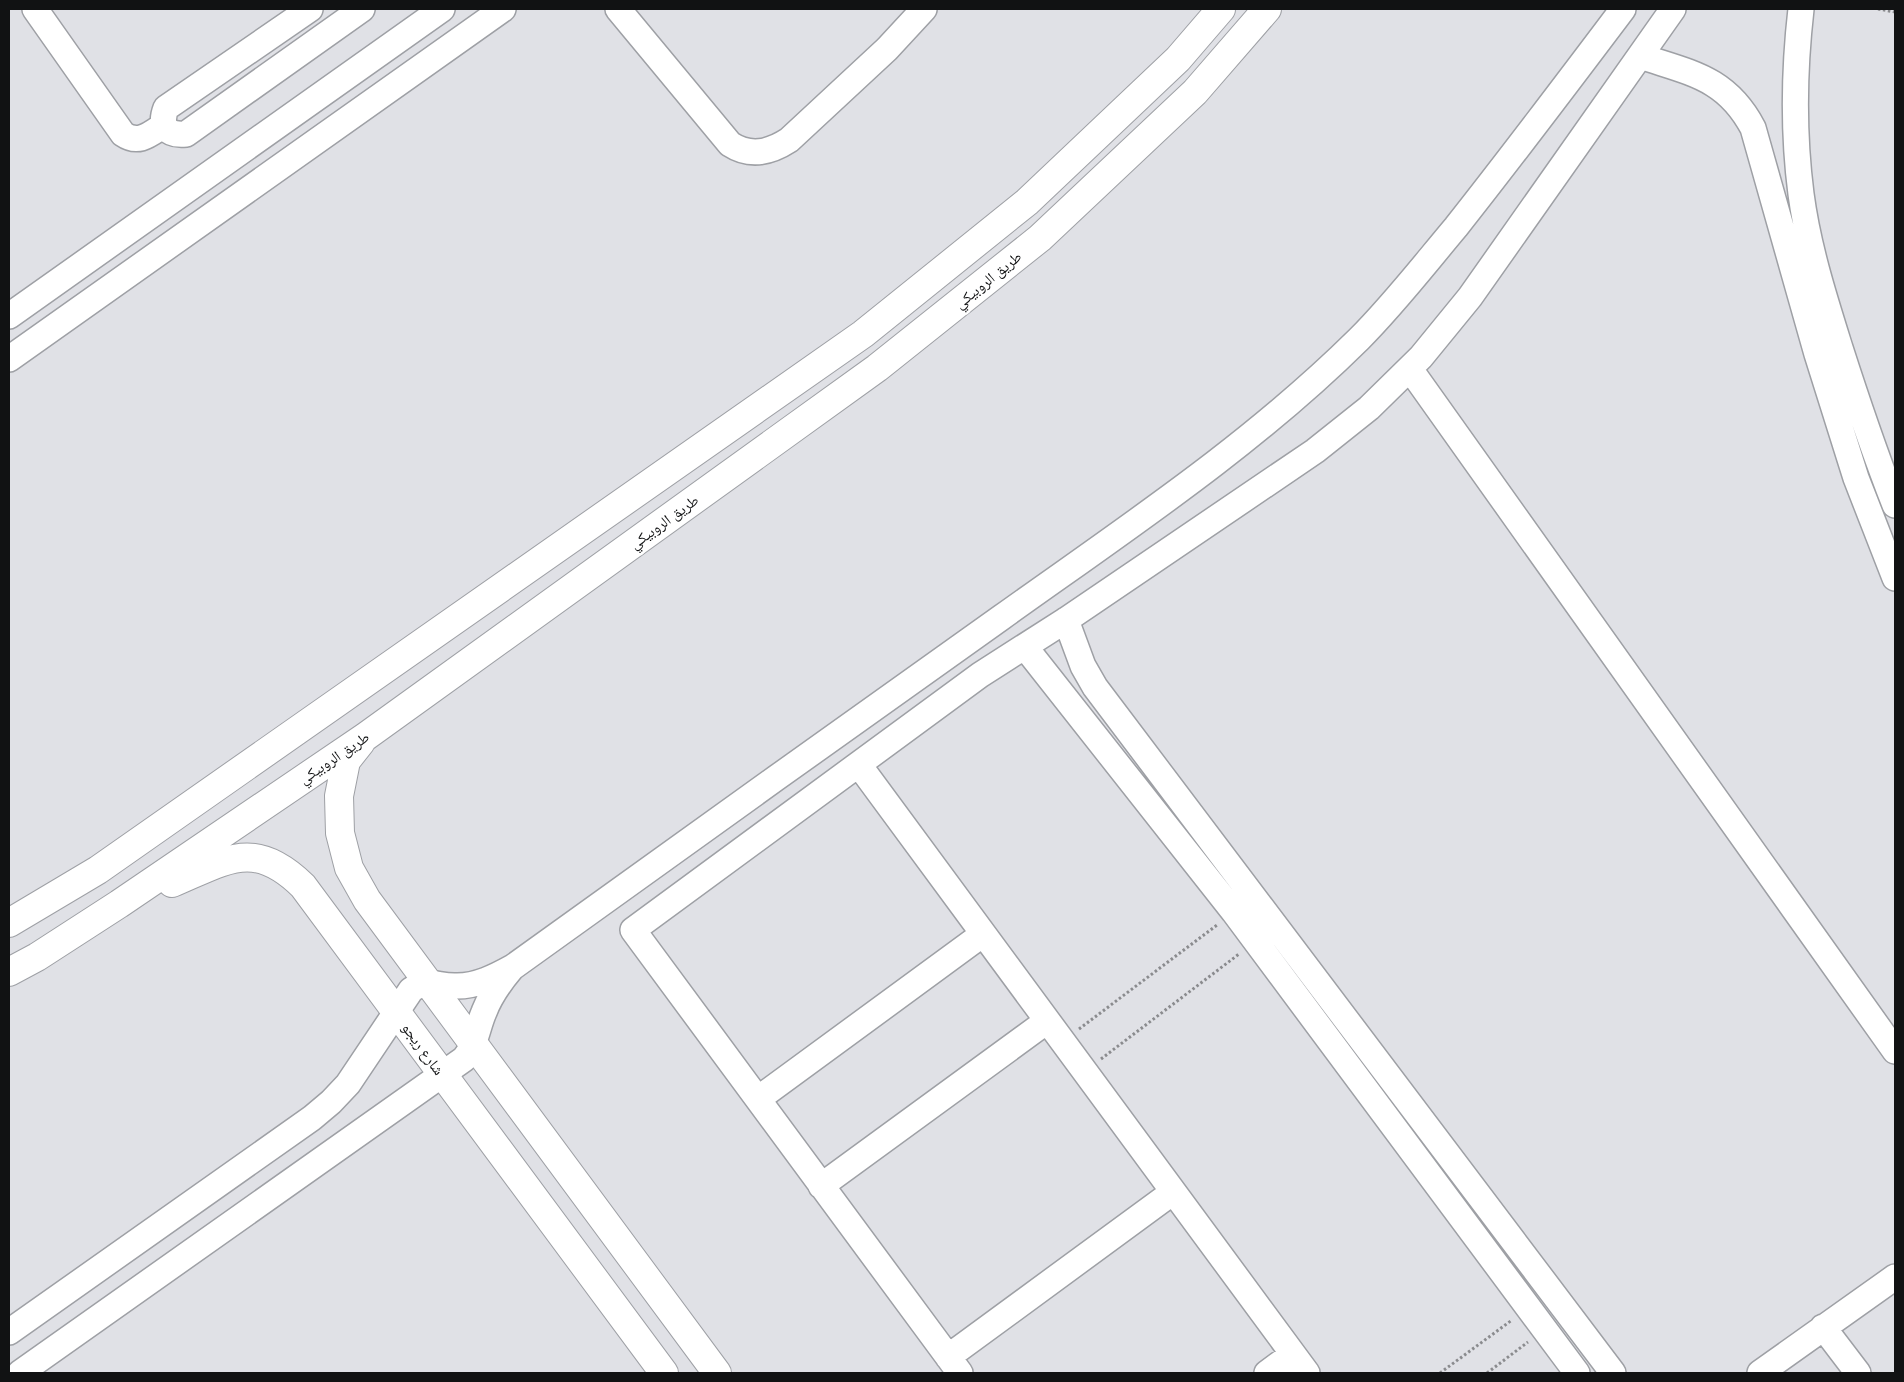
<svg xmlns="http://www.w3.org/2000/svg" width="1904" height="1382" font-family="Spectral,'Noto Naskh Arabic',serif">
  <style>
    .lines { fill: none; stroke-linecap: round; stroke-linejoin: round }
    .minor-casing { stroke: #9ea0a5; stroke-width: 28 }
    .major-casing { stroke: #9ea0a5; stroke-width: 30 }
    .path { stroke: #8a8b8e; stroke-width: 3; stroke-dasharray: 2.5 2.5; stroke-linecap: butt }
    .minor { stroke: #fff; stroke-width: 25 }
    .major { stroke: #fff; stroke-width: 28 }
    .labels { text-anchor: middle; stroke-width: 4.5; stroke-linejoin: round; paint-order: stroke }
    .street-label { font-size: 15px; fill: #111213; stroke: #fff }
  </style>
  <rect width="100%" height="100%" fill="#e0e1e6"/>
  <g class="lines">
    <defs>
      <path id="minor" d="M35,9L123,134C139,145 150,134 164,125
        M310,9L166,108C159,126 167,136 186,134L362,9
        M618,9L730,144C750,157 769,153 789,140L887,49L924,9
        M1801,9C1794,70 1793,132 1801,194C1808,247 1824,297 1840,348C1857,401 1875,454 1895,505
        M1640,56C1690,73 1726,77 1753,128L1817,354L1856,478L1895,578
        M9,316L442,9
        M9,359L503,9
        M1410,369L1895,1051
        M1066,620L1083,666L1095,687L1613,1373
        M1025,647L1234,912L1577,1373
        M859,765L1307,1373
        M758,1099L983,934
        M821,1186L1047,1021
        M1823,1327L1858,1373
        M9,1332L312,1118L331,1102L348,1084L411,990C430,977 436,987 457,986C477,986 495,977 513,967C675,850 839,733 1002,617C1125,529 1251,446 1359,339C1394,304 1424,265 1456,227C1513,155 1568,82 1623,9
        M948,1357L1173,1192
        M20,1373L464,1059C476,1045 477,1028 484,1012C490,996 500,982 511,969
        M960,1373L633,930L980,675L1066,620L1315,451L1369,408L1421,357L1470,297L1673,9
        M1267,1373L1293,1354
        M1760,1373L1895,1277"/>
      <path id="major" d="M361,742L346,761L339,796L340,833L349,868L367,900L717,1373
        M172,883C227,860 254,838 303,886L664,1373
        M9,923L98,870L863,334L1027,202L1178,59L1221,9
        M9,972L37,957L119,904L365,737L877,368L1040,238L1195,92L1267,9"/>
    </defs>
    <use href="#minor" class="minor-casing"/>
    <use href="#major" class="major-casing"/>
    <path class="path" d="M1878,9L1895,12
      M1079,1029L1217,925
      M1101,1059L1239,954
      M1440,1373L1512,1320
      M1487,1373L1528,1342"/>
    <use href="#minor" class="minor"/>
    <use href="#major" class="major"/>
  </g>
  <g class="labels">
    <g class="street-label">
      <text transform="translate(988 280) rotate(-39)" y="5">طريق الروبيكي</text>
      <text transform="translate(664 522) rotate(-36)" y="5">طريق الروبيكي</text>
      <text transform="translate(334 758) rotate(-34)" y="5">طريق الروبيكي</text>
      <text transform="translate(423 1049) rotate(54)" y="5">شارع ريجو</text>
    </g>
  </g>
  <rect width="1904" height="1382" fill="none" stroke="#111213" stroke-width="20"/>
</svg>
